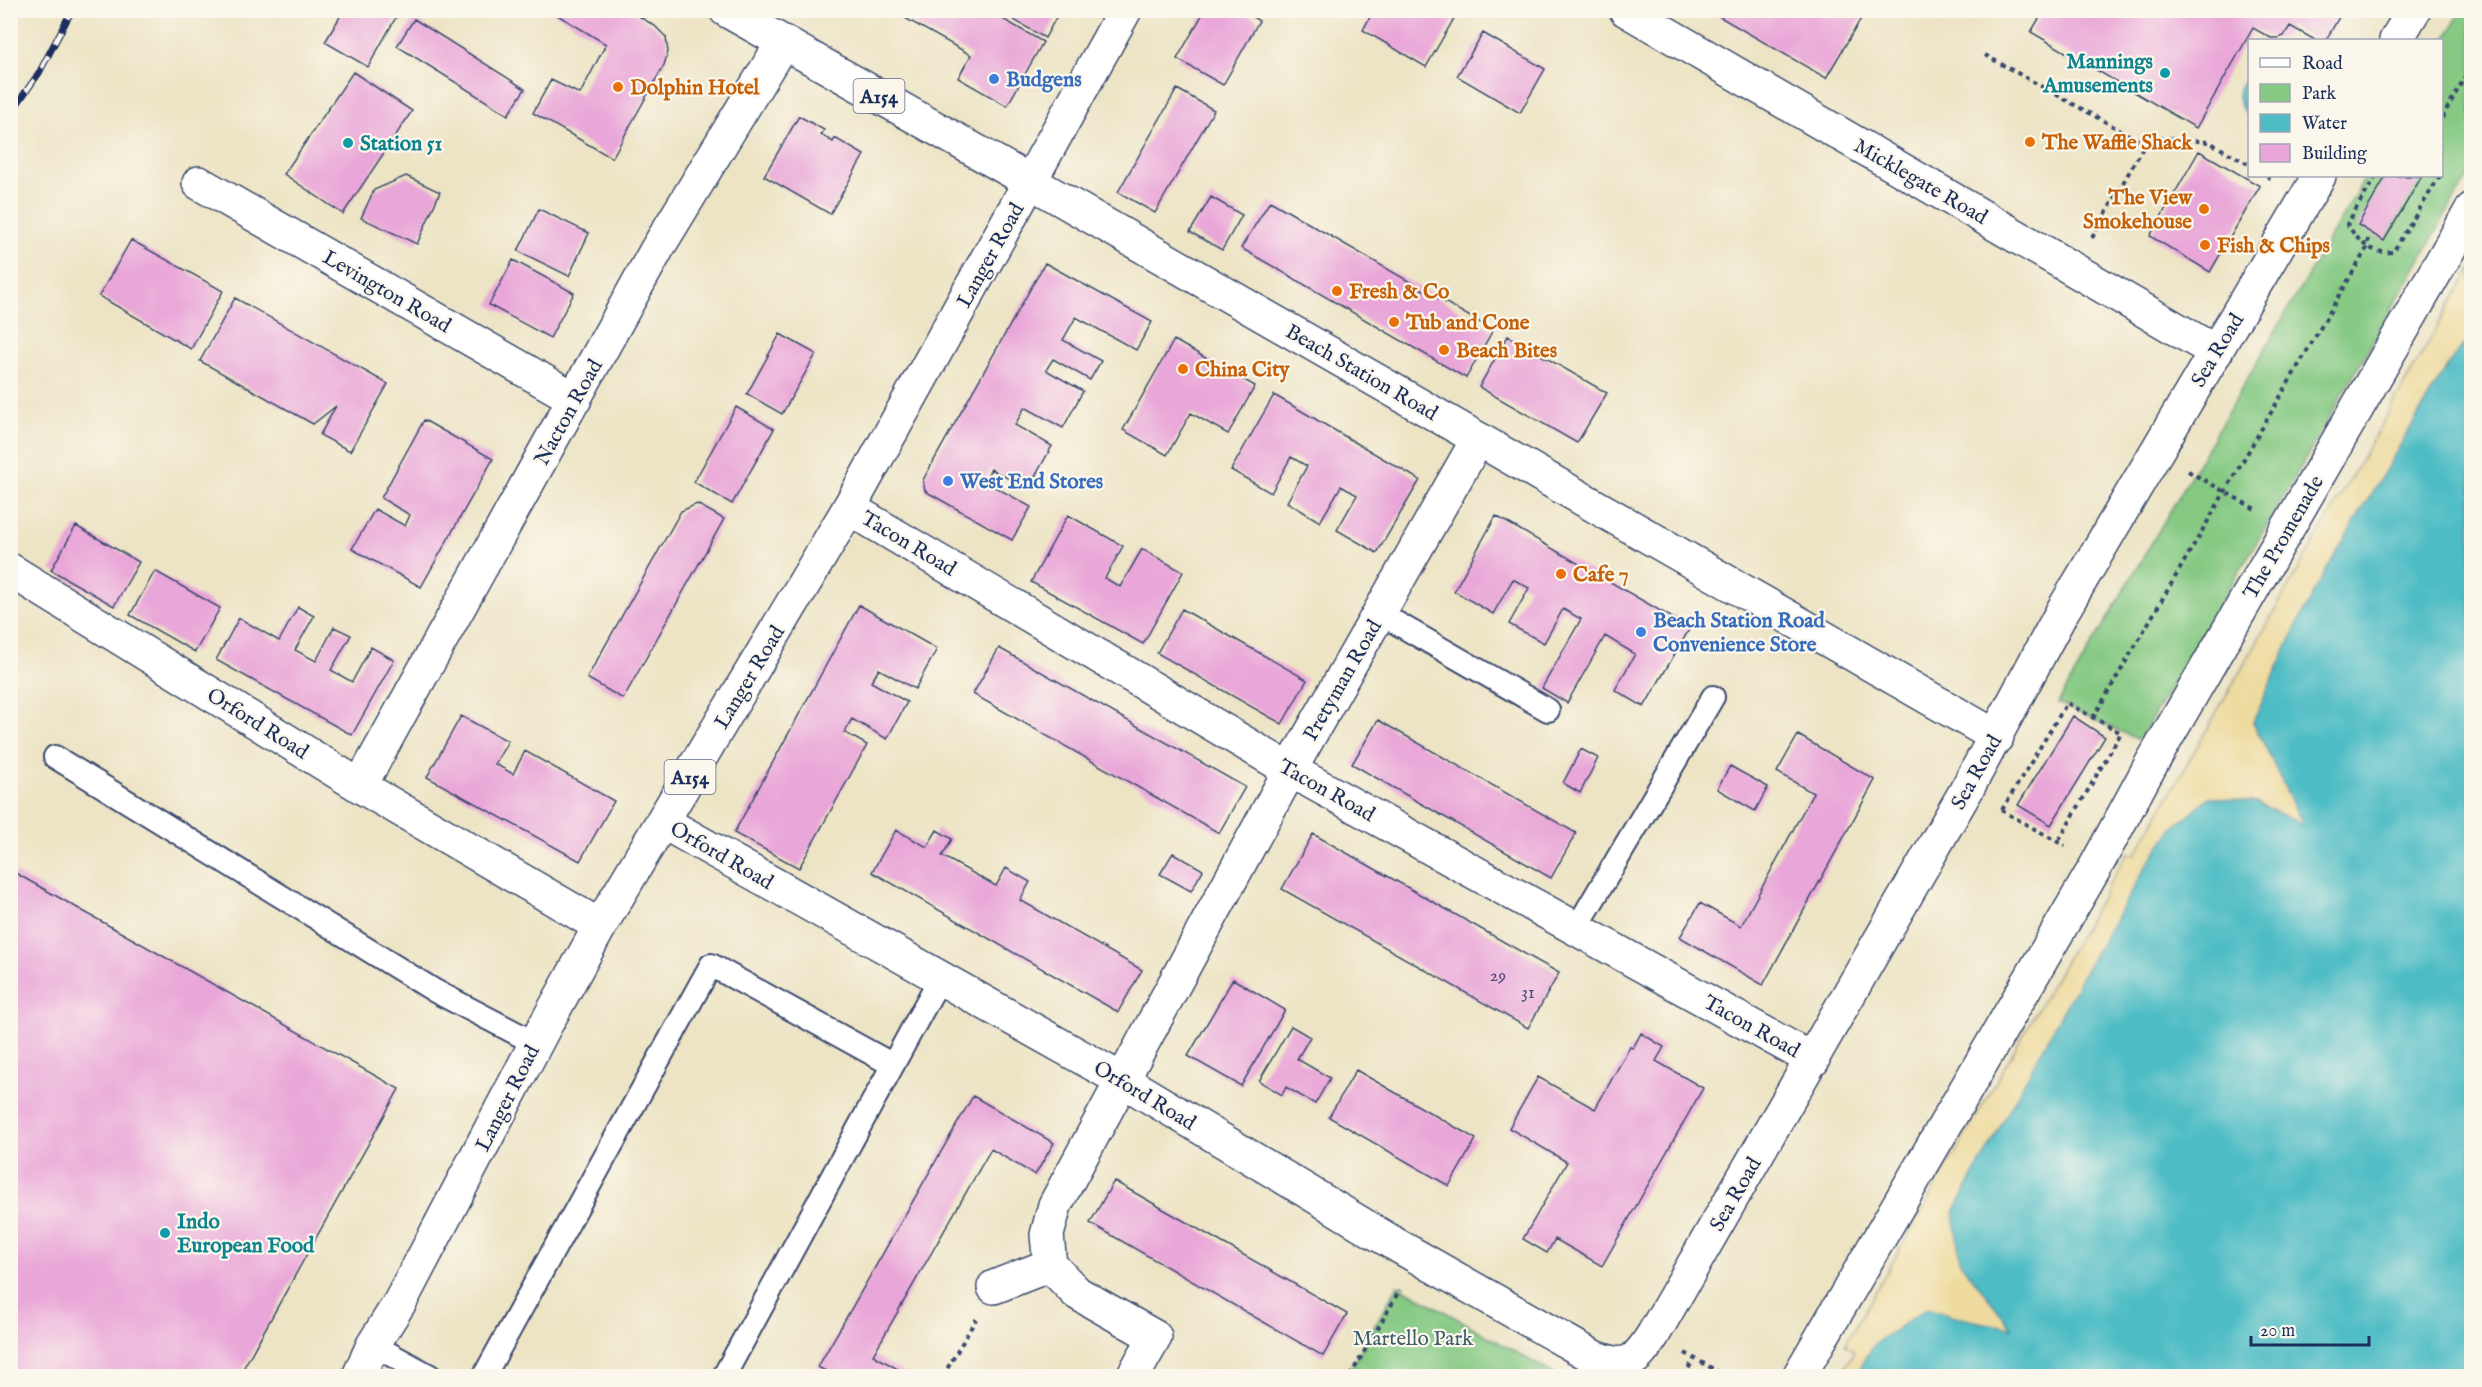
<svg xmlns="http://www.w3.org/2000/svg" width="2482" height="1387" font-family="'IM FELL English',serif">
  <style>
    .green { fill: #85c983; stroke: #507c70; stroke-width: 1.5 }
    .sand { fill: #eeda9e; stroke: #84847e; stroke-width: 1.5 }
    .water { fill: #4ebcc5; stroke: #347692; stroke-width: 1.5 }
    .building { fill: #e9a6d8 }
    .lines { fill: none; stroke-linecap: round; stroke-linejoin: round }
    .lane-casing { stroke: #3a4a6d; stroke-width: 26 }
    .street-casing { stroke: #3a4a6d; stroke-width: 36 }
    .secondary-casing { stroke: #3a4a6d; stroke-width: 36 }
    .primary-casing { stroke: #3a4a6d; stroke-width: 36 }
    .path { stroke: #3a4a6d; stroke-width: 4; stroke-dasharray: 4.5 4.5; stroke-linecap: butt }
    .lane { stroke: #fff; stroke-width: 22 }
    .street { stroke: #fff; stroke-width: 33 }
    .secondary { stroke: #fff; stroke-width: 33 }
    .primary { stroke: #fff; stroke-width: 33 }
    .rail-casing { stroke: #1b2f5e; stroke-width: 7 }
    .rail { stroke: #fbf7ec; stroke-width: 4.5; stroke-dasharray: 14; stroke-linecap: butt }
    .culture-dot { fill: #0f9aa8; stroke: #fbf7ec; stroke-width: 2 }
    .shop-dot { fill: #3f7fe0; stroke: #fbf7ec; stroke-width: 2 }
    .food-dot { fill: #e8710a; stroke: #fbf7ec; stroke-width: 2 }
    .labels { text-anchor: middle; stroke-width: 4.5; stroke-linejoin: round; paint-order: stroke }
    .number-label { font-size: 18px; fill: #4e4d7c }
    .shield { fill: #fbf7ec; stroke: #5e6b89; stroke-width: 1.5 }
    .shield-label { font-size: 20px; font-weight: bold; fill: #1b2f5e }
    .culture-label { font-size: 21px; font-weight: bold; fill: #0d838f; stroke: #fbf7ec; text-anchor: start }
    .shop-label { font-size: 21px; font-weight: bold; fill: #366cbe; stroke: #fbf7ec; text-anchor: start }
    .food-label { font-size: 21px; font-weight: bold; fill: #c56008; stroke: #fbf7ec; text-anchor: start }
    .street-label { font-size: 21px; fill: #1b2f5e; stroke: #fbf7ec }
    .park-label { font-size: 21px; fill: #3b5d69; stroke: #fbf7ec }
  </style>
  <rect width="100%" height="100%" fill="#fbf7ec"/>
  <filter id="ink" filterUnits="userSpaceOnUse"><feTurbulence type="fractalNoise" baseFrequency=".0167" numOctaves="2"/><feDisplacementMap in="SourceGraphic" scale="12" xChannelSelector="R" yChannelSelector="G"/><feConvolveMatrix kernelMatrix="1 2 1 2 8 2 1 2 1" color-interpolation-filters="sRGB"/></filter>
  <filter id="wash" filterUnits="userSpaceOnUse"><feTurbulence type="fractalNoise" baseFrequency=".008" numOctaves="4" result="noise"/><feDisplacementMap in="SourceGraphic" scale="24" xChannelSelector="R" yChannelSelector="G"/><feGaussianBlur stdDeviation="1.35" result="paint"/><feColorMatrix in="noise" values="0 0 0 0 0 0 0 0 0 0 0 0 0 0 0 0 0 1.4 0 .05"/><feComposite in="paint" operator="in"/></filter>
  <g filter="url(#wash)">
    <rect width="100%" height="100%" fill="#ede4c5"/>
    <path class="green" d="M2461,11H2471V171L2286,493L2139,740L2058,703L2366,176H2442V46Z
      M1398,1285L1558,1376H1346Z"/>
    <path class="sand" d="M2471,268V729L2093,1376H1840L1854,1351L1845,1345L2127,853L2135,855Z"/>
    <path class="water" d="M2249,77V116C2236,105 2233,87 2249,77Z
      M2471,336V1376H1856L1874,1344L1927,1308L1969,1320L2012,1328L1960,1262L1954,1212L2083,974L2147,865L2173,828L2209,797L2257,803L2303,825L2253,722L2299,621L2325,572L2449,363Z"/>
    <g id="blocks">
      <path class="building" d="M344,10H400L368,67L325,42Z
        M549,10H629L655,26L666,37L668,52L664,65L612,158L533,113L551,80L580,94L606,44Z
        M906,10H987L1043,42L1007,106L958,78L971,55L903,17Z
        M997,10H1060L1045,38Z
        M1205,10H1242L1259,21L1223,85L1177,59Z
        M1374,10H1448L1456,15L1426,67L1363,30Z
        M1708,10H1862L1865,12L1826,78Z
        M2044,10H2343L2326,40H2315L2290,26L2284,36L2279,38H2271L2253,28L2196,128L2031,32Z
        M414,19L525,89L508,115L397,46Z
        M1483,33L1545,69L1520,113L1457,76Z
        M353,72L412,111L343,214L284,174Z
        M1177,89L1214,110L1155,213L1118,192Z
        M799,116L824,130L821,135L833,142L835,138L864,155L830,214L764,176Z
        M2199,151L2260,186L2210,272L2150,236Z
        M406,176L440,192L417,244L361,218L374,190Z
        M2386,176H2422L2384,241L2358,225Z
        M1211,197L1242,215L1222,250L1190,232Z
        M1270,201L1493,330L1466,378L1241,248Z
        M539,209L589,233L569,276L518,251Z
        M131,240L223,291L191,349L99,296Z
        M513,260L574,293L550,338L489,305Z
        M1045,263L1152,322L1136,350L1076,317L1063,340L1101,361L1090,380L1053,359L1046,370L1083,391L1063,428L1025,407L1015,425L1052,446L1028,489L991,469L984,481L1031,507L1012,540L925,491L923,480Z
        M235,298L388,384L350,451L320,435L336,406L313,424L200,361Z
        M780,334L816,354L782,414L747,394Z
        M1508,336L1607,393L1577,443L1479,387Z
        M1174,340L1255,386L1228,434L1191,413L1167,455L1123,430Z
        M1274,395L1420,480L1377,553L1337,530L1357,495L1341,486L1320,522L1287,502L1307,466L1291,457L1271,493L1231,470Z
        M736,407L774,429L732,504L694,482Z
        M424,420L493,459L421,587L352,549L375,509L405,526L410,515L381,498Z
        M697,504L724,519L623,699L587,678L681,511Z
        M1068,515L1123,546L1105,578L1120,587L1142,549L1183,572L1143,644L1031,582Z
        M1496,516L1690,628L1644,707L1615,690L1635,654L1605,636L1567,703L1542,688L1581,619L1563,609L1544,643L1509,624L1529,588L1513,579L1493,614L1454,591Z
        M76,526L139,562L114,606L51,570Z
        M155,571L220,608L195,652L130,615Z
        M859,605L937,649L915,689L879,669L871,682L907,702L887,739L852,719L844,732L867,745L799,868L734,833Z
        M298,607L314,616L295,650L316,661L334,627L351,635L331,670L352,682L371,647L394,660L352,735L216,660L239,618L279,641Z
        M1182,609L1307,680L1282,724L1157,653Z
        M999,648L1245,787L1219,833L973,694Z
        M461,716L508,741L495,764L513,774L525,751L614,801L580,861L427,777Z
        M2073,716L2105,737L2051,825L2018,805Z
        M1378,720L1576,833L1551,878L1352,764Z
        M1798,735L1875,780L1763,985L1680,937L1700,903L1741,926L1813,793L1777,772Z
        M1581,749L1598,758L1580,793L1563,783Z
        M1730,766L1768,787L1755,811L1717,789Z
        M896,830L927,847L937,830L952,839L942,856L996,886L1006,868L1030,882L1020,900L1142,970L1118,1012L872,872Z
        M1313,834L1559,973L1528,1028L1282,889Z
        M1173,853L1203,870L1191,891L1160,874Z
        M10,870L399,1089L239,1376H10Z
        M1233,979L1285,1010L1241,1086L1188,1056Z
        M1291,1026L1310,1037L1297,1059L1330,1078L1315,1104L1286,1087L1282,1095L1259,1081Z
        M1641,1033L1664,1047L1656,1061L1703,1088L1602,1266L1555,1239L1547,1253L1523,1239L1567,1162L1509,1128L1538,1077L1595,1109L1630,1047L1633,1048Z
        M1356,1070L1476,1139L1449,1186L1329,1117Z
        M973,1096L1054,1143L1035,1175L991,1149L873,1355L910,1376H835L818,1367Z
        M1114,1181L1347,1314L1323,1356L1090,1223Z"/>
    </g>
  </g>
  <g filter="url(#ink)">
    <use href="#blocks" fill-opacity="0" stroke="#3a4a6d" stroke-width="1.5"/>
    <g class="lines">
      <defs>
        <path id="lane" d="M1379,613L1548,710
          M55,757L435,991L535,1043
          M1576,929L1713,697
          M373,1345L430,1376
          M484,1376L711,965L893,1065
          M724,1376L940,978"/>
        <path id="street" d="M1626,10L2216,352
          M199,183L575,399
          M849,508L1290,770L1813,1060
          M10,570L360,786L600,926
          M360,786L657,249L783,42
          M663,822L1122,1080L1393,1243L1592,1356C1626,1370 1634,1365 1653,1335L1967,789
          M1050,1265L1077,1293L1155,1337L1133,1376
          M994,1287L1050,1265L1047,1235L1055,1205L1290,770L1478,439
          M1799,1376L2096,866L2149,768L2472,209"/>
        <path id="secondary" d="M2396,40L2414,10
          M1031,182L1997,737
          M1967,789L2062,612L2319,176"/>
        <path id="primary" d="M726,10L1031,182
          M359,1376L373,1345L400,1302L545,1026L600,926L849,508L1125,10"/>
      </defs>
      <use href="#lane" class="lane-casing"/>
      <use href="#street" class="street-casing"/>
      <use href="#secondary" class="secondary-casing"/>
      <use href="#primary" class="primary-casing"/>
      <path class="path" d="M1985,55L2145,144L2164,138L2209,142L2250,165
        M2442,118L2472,64
        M2267,176L2274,180
        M2376,176L2347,224C2359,242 2370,254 2393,252L2440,176
        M2092,238L2145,144
        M2188,471L2257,510
        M2093,718L2367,248L2368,239
        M2001,810L2065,846
        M2002,810L2067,703L2121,733L2058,842
        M1685,1353L1726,1376
        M943,1376L976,1319
        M1350,1376L1400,1290
        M1684,1376L1694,1359"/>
      <use href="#lane" class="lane"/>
      <use href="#street" class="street"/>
      <use href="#secondary" class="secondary"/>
      <use href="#primary" class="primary"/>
      <defs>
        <path id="rail" d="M10,114L39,73L72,10"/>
      </defs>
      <use href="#rail" class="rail-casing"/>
      <use href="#rail" class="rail"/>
    </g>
  </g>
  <g class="culture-dot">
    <circle cx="2165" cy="73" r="6"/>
    <circle cx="348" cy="143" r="6"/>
    <circle cx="165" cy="1233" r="6"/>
  </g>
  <g class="shop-dot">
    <circle cx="994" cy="79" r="6"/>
    <circle cx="948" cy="481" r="6"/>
    <circle cx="1641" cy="632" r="6"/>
  </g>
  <g class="food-dot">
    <circle cx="618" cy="87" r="6"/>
    <circle cx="2030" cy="142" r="6"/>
    <circle cx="2204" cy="209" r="6"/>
    <circle cx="2205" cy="245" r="6"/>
    <circle cx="1337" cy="291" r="6"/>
    <circle cx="1394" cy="322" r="6"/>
    <circle cx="1444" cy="350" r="6"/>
    <circle cx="1183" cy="369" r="6"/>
    <circle cx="1561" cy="574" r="6"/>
  </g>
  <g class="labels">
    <g class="number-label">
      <text x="1498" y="981">29</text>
      <text x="1528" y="998">31</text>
    </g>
    <g class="shield">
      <rect x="853.5" y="79" width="51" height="34" rx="4.5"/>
      <rect x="664.5" y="760" width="51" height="34" rx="4.5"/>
    </g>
    <g class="shield-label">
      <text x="879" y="103">A154</text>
      <text x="690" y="784">A154</text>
    </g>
    <g class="culture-label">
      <text x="2153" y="68" text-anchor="end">Mannings<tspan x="2153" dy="24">Amusements</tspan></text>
      <text x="360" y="150">Station 51</text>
      <text x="177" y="1228">Indo<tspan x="177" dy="24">European Food</tspan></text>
    </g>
    <g class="shop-label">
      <text x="1006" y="86">Budgens</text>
      <text x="960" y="488">West End Stores</text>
      <text x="1653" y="627">Beach Station Road<tspan x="1653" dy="24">Convenience Store</tspan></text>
    </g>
    <g class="food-label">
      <text x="630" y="94">Dolphin Hotel</text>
      <text x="2042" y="149">The Waffle Shack</text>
      <text x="2192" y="204" text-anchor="end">The View<tspan x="2192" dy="24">Smokehouse</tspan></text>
      <text x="2217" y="252">Fish &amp; Chips</text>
      <text x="1349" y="298">Fresh &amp; Co</text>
      <text x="1406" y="329">Tub and Cone</text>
      <text x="1456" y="357">Beach Bites</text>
      <text x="1195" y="376">China City</text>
      <text x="1573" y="581">Cafe 7</text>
    </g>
    <g class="street-label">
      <text transform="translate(1921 181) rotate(30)" y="7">Micklegate Road</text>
      <text transform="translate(990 255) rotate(-61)" y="7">Langer Road</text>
      <text transform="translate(387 291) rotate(30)" y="7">Levington Road</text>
      <text transform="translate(2217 350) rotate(-59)" y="7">Sea Road</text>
      <text transform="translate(1362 372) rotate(30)" y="7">Beach Station Road</text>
      <text transform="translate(568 412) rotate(-61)" y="7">Nacton Road</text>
      <text transform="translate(2283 537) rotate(-60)" y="7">The Promenade</text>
      <text transform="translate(909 543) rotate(31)" y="7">Tacon Road</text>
      <text transform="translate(749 677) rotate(-59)" y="7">Langer Road</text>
      <text transform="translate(1342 680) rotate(-60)" y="7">Pretyman Road</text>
      <text transform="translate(258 723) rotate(32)" y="7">Orford Road</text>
      <text transform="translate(1976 772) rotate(-61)" y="7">Sea Road</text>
      <text transform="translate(1327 790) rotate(29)" y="7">Tacon Road</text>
      <text transform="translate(722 855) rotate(30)" y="7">Orford Road</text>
      <text transform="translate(1752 1026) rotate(29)" y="7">Tacon Road</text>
      <text transform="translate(1145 1095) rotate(31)" y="7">Orford Road</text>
      <text transform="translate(507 1098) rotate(-63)" y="7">Langer Road</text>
      <text transform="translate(1735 1194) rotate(-60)" y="7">Sea Road</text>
    </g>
    <g class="park-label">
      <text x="1413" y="1345">Martello Park</text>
    </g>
  </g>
  <rect width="2482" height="1387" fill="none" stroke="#fbf7ec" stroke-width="36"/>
  <rect x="2248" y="39" width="195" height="138" fill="#fbf7ec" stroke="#a1a7b3" stroke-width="1.5"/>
  <rect x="2260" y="58" width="30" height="9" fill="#ffffff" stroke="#a1a7b3" stroke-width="1.5"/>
  <text x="2302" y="69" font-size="18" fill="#1b2f5e">Road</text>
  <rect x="2260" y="84" width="30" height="18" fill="#85c983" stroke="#a1a7b3" stroke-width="1.5"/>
  <text x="2302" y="99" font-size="18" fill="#1b2f5e">Park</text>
  <rect x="2260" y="114" width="30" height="18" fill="#4ebcc5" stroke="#a1a7b3" stroke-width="1.5"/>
  <text x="2302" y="129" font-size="18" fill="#1b2f5e">Water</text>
  <rect x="2260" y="144" width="30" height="18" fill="#e9a6d8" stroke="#a1a7b3" stroke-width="1.5"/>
  <text x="2302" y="159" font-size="18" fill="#1b2f5e">Building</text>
  <path d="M2251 1336v9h118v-9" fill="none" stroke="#1b2f5e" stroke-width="3"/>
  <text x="2260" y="1336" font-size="18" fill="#1b2f5e" stroke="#fbf7ec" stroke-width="4.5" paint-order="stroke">20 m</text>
</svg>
